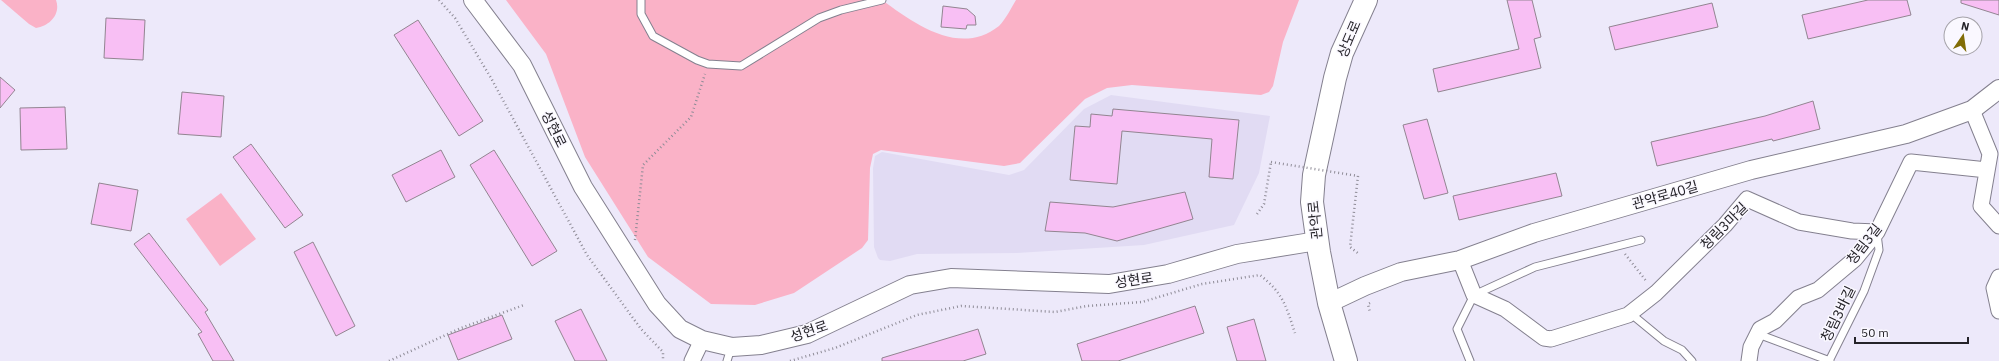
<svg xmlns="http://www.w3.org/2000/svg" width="1999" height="361" font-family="'IBM Plex Sans','Noto Sans KR',sans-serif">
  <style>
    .built { fill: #e1dbf3 }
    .green { fill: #fab2c7 }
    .building { fill: #f8bff4; stroke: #928591 }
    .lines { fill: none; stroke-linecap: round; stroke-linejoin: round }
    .service-casing { stroke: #84808f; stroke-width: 9 }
    .minor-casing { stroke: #84808f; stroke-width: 17 }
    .tertiary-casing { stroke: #84808f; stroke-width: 20 }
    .primary-casing { stroke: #84808f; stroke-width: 24 }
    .path { stroke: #8f8c97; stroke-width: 2.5; stroke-dasharray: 1 3; stroke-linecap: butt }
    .service { stroke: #fff; stroke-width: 7 }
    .minor { stroke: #fff; stroke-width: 15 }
    .tertiary { stroke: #fff; stroke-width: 18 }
    .primary { stroke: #fff; stroke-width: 22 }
    .path-bridge { stroke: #8f8c97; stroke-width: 2.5; stroke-dasharray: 1 3; stroke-linecap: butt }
    .labels { text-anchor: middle; stroke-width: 3; stroke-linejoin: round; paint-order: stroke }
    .street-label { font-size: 14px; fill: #252329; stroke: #faf8ff }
  </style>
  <rect width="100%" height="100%" fill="#ede9fa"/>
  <path class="built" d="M1111,95L1270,116L1259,173L1234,225L1144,245L1017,253L917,254L890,261L880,260L878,258L874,247L873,168L875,156L882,152L1009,175L1024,170L1084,109Z"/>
  <path class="green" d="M1,0H56C61,14 50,26 36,28L29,24Z
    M506,0H882C915,24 960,57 999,26C1006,19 1011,8 1016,0H1299L1283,42L1273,86L1269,92L1261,95L1132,85L1107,88L1085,99L1020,163L1004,166L881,150L873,154L870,168L868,240L862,248L794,293L755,305L711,304L648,257L585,157L546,54Z
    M221,193L256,239L220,266L186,219Z"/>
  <path class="building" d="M1507,0H1532L1541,37L1534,39L1541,68L1438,92L1433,69L1519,49Z
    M1868,0H1907L1911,15L1808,39L1802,15Z
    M1961,0H1999V15L1961,3Z
    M1712,3L1718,27L1615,50L1609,27Z
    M943,6L967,9L975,16L976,25H967L966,29L941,27Z
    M106,18L145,20L143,60L104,58Z
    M418,20L483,121L459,136L394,35Z
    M0,77L15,90L0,108Z
    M182,92L224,96L221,137L178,134Z
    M1813,101L1820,129L1773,141L1772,139L1657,166L1651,142L1765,116Z
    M65,107L67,149L21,150L20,108Z
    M1113,109L1239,120L1233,179L1209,177L1212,139L1122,131L1117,184L1070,180L1075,126L1090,127L1091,114L1112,116Z
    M1427,119L1448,193L1424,199L1403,125Z
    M251,144L303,215L285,228L233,157Z
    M441,150L455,177L406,202L392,175Z
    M494,150L557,251L532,266L470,165Z
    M1556,173L1562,196L1459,220L1453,196Z
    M99,183L138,190L131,231L91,224Z
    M1185,192L1193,219L1117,241L1085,233L1045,231L1050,202L1113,207Z
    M149,233L208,310L205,312L234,361H213L198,334L202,332L134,244Z
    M313,242L355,326L336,336L294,252Z
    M1195,306L1204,333L1118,361H1082L1077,344Z
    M581,309L607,361H575L555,321Z
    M502,315L512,339L458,360L448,335Z
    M1254,319L1266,361H1237L1227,327Z
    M978,329L986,354L963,361H882V358Z"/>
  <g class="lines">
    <defs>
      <path id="service" d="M641,0V14L653,36L697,60L708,64L741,66L819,18L841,10L882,0
        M1630,313L1664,341L1682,350L1692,361
        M1758,334L1830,361
        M727,361L731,348
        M1470,361L1457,329L1474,295L1535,267L1641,240
        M1829,361L1864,291L1879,250L1877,234"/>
      <path id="minor" d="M1972,110L1990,154L1981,206L1999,226
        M1460,260L1474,295L1505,309L1544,338L1551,339L1628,315L1656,293L1725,225L1747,199L1799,222L1852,231L1877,232
        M1999,277L1994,288L1999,311
        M692,361L702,340
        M1749,361L1751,347L1760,329L1775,321L1798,298L1818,290L1855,259L1877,232L1911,162L1987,170"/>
      <path id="tertiary" d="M473,0L522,65L583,187L657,304L680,329L702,340L732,347L761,345L807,334L910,285L951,278L1109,284L1168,274L1237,254L1317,241
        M1329,303L1365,286L1401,272L1460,260L1534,233L1751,170L1906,134L1972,110L1999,89"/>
      <path id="primary" d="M1346,361L1329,303L1319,252L1312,202L1314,175L1335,78L1342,53L1366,0"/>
    </defs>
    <use href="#service" class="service-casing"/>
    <use href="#minor" class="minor-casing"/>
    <use href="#tertiary" class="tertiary-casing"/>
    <use href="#primary" class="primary-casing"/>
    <path class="path" d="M439,0L455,18L491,78L587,255L641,329L663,352V361
      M1358,176L1350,247L1359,254
      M1257,214L1264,204L1271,162
      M635,240L643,165L691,117L705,74
      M1625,254L1647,282
      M1370,303L1368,304L1370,313
      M389,361L461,328L524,305
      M790,361L835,348L917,315L961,306L1055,312L1087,306L1142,302L1202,284L1260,275C1283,293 1286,306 1295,333"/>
    <use href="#service" class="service"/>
    <use href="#minor" class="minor"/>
    <use href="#tertiary" class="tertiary"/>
    <use href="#primary" class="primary"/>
    <path class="path-bridge" d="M1271,162L1358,176"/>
  </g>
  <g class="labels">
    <g class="street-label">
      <text transform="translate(1349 39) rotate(-67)" y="5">상도로</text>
      <text transform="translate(554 129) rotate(64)" y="5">성현로</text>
      <text transform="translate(1665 195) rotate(-16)" y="5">관악로40길</text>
      <text transform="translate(1315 220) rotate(-96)" y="5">관악로</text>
      <text transform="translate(1724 226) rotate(-45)" y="5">청림3마길</text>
      <text transform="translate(1864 244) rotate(-52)" y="5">청림3길</text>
      <text transform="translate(1134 280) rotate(-8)" y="5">성현로</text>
      <text transform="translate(1838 314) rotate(-64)" y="5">청림3바길</text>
      <text transform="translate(809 331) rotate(-19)" y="5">성현로</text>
    </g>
  </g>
  <g transform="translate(1963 36) rotate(13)"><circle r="19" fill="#faf8ff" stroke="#a5a3a9"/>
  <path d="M0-3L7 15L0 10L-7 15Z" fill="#816c06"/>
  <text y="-6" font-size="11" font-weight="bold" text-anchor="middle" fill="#252329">N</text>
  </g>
  <path d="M1855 337v6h113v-6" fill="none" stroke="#252329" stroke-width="2"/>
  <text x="1861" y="337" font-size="12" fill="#252329" stroke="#faf8ff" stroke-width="3" paint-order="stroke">50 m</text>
</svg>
